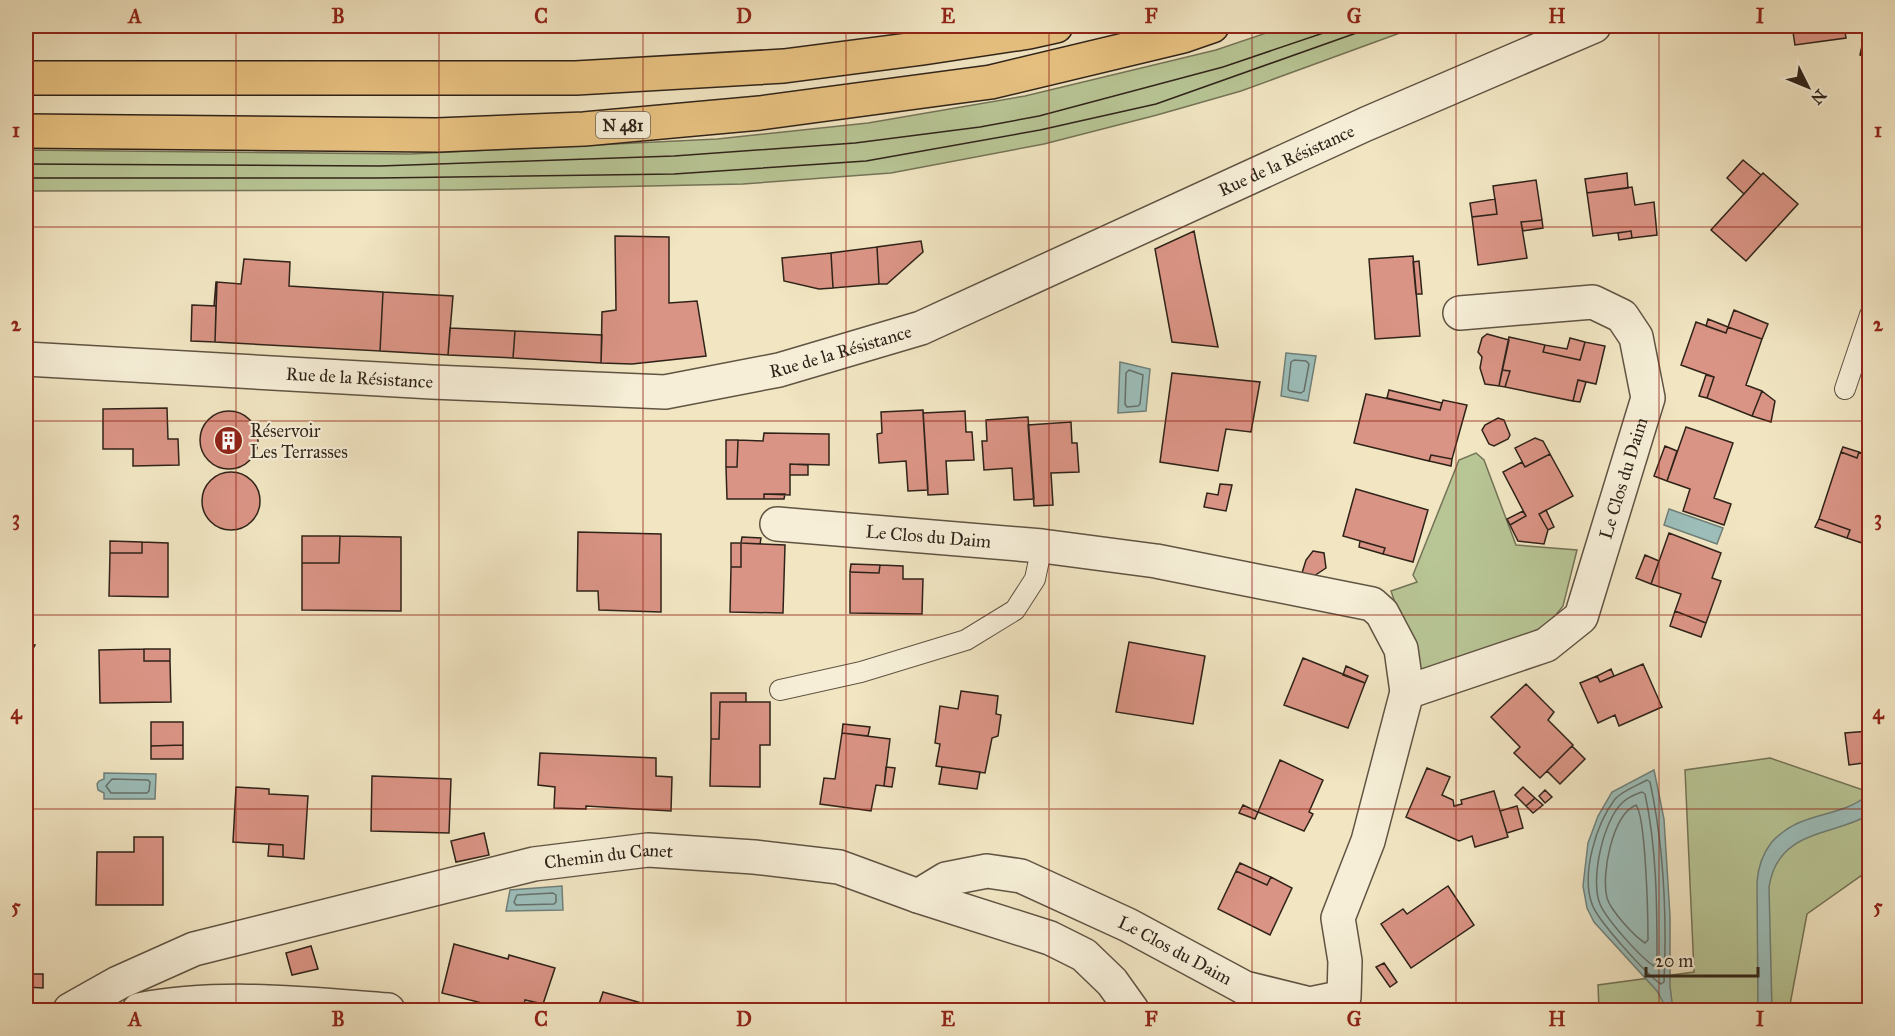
<svg xmlns="http://www.w3.org/2000/svg" width="1895" height="1036" font-family="'IM FELL Great Primer',serif">
  <style>
    .green { fill: #b8c595; stroke: #747457; stroke-width: 1.5 }
    .water { fill: #9cbeba; stroke: #70807a; stroke-width: 1.5 }
    .lines { fill: none; stroke-linecap: round; stroke-linejoin: round }
    .shore { stroke: #66706a; stroke-width: 1.5 }
    .building { fill: #da9485; stroke: #2f2319; stroke-width: 1.5 }
    .service-casing { stroke: #605443; stroke-width: 22 }
    .minor-casing { stroke: #605443; stroke-width: 36 }
    .tertiary-casing { stroke: #605443; stroke-width: 36 }
    .trunk-casing { stroke: #2f2319; stroke-width: 36 }
    .service { stroke: #f6eed7; stroke-width: 20 }
    .minor { stroke: #f6eed7; stroke-width: 33 }
    .tertiary { stroke: #f6eed7; stroke-width: 33 }
    .trunk { stroke: #e8c281; stroke-width: 33 }
    .tram { stroke: #2f2319; stroke-width: 1.5 }
    .grid { fill: none; stroke: #8f2418; stroke-width: 1.5; stroke-opacity: 0.55 }
    .labels { text-anchor: middle; stroke-width: 4.5; stroke-linejoin: round; paint-order: stroke }
    .shield { fill: #f6eed7; stroke: #6b6052; stroke-width: 1.5 }
    .shield-label { font-size: 16px; font-weight: bold; fill: #2f2319 }
    .street-label { font-size: 18px; fill: #2f2319; stroke: #f6eed7 }
    .poi-label { font-size: 18px; fill: #2f2319; stroke: #f6eed7; text-anchor: start }
    .neatline { fill: none; stroke: #8f2418; stroke-width: 2 }
    .grid-label { font-size: 20px; text-anchor: middle; font-weight: bold; fill: #8f2418 }
  </style>
  <rect width="100%" height="100%" fill="#f1e5c2"/>
  <filter id="stains"><feTurbulence type="fractalNoise" baseFrequency=".00333" numOctaves="4"/><feColorMatrix values="0 0 0 0 .2 0 0 0 0 .09 0 0 0 0 .02 0 0 0 .5 -.17"/></filter>
  <radialGradient id="worn" r=".72"><stop offset=".6" stop-color="#630" stop-opacity="0"/><stop offset="1" stop-color="#630" stop-opacity=".3"/></radialGradient>
  <path class="green" d="M1287,26H1419L1241,91L1157,115L1044,144L891,173L743,184L460,190L26,191V150L410,154L717,139L868,123L1025,96L1216,50Z
    M1476,453L1484,460L1516,545L1577,550L1563,606L1548,625L1421,679L1391,591L1417,582L1413,575L1459,460Z
    M1770,758L1869,792V870L1807,914L1789,1010H1599L1598,985L1694,972L1685,770Z"/>
  <path class="water" d="M1286,353L1316,356L1308,401L1281,396Z
    M1120,362L1150,369L1146,411L1118,413Z
    M1669,509L1723,528L1717,544L1664,525Z
    M1654,770L1664,819L1670,916V986L1673,1010H1665L1664,1004L1657,991L1594,922L1587,908L1583,886L1588,843L1598,816L1612,792Z
    M104,773L156,774L155,799H104V793L98,790L97,784L99,781L104,779Z
    M1869,794V815C1829,837 1778,830 1769,887L1772,1010H1758L1757,882C1758,868 1762,855 1771,843C1801,809 1839,820 1869,794Z
    M562,886L563,910L506,911L510,890Z"/>
  <g class="lines">
    <path class="shore" d="M1294,360L1306,361L1309,364L1304,391L1301,393L1290,391L1288,389L1291,362Z
      M1129,370L1143,375L1140,404L1138,406L1127,407L1125,404L1126,373Z
      M112,779L148,780L150,782L149,791L147,793H111L106,786Z
      M1647,780L1650,782C1664,847 1667,915 1664,982L1661,984C1647,975 1597,920 1592,904C1581,874 1596,824 1615,799C1622,791 1638,785 1647,780Z
      M1642,792L1645,794C1657,849 1657,907 1657,963L1654,966C1641,958 1606,919 1600,904C1590,880 1603,821 1622,803C1627,798 1636,794 1642,792Z
      M1636,805C1646,817 1648,919 1648,940L1645,943C1634,936 1611,911 1607,898C1601,875 1612,815 1636,805Z
      M553,893L556,895V902L554,904L516,905L514,902L517,895Z"/>
  </g>
  <path class="building" d="M1792,26H1844L1846,38L1795,45Z
    M1866,28L1870,29V58L1860,55Z
    M1869,58H1870V73L1865,72Z
    M1743,160L1761,175L1744,194L1727,178Z
    M1627,173L1628,188L1587,193L1585,179Z
    M1763,173L1798,204L1746,261L1711,230Z
    M1536,180L1542,220L1521,222L1527,258L1478,265L1472,217L1497,214L1493,186Z
    M1632,187L1635,205L1654,202L1657,235L1632,238L1631,231L1593,236L1587,193Z
    M1495,199L1497,214L1472,217L1470,203Z
    M1542,220L1543,228L1523,231L1521,222Z
    M1194,231L1200,262L1218,347L1172,342L1155,249Z
    M1631,231L1632,238L1619,240L1618,233Z
    M615,236L669,237V303L697,301L706,356L632,364L601,363L602,312L616,310Z
    M921,241L923,252L887,284H879L877,247Z
    M877,247L879,284L833,288L831,253Z
    M831,253L833,288L819,289L784,281L782,258Z
    M1413,256L1420,336L1375,339L1369,259Z
    M244,259L290,262L289,286L383,292L380,351L215,342L217,282L241,284Z
    M1419,261L1422,294H1416L1413,262Z
    M216,282H217L216,306H214Z
    M383,292L453,296L448,355L380,351Z
    M192,305L216,306L215,342L191,341Z
    M1734,310L1768,324L1762,339L1728,327Z
    M1708,319L1728,327L1726,333L1706,326Z
    M1696,322L1726,333L1728,327L1762,339L1746,385L1762,391L1752,416L1707,398L1714,377L1681,365Z
    M450,328L515,331L513,358L448,355Z
    M515,331L602,335L601,363L513,358Z
    M1487,334L1509,340L1499,386L1485,384L1480,368L1482,357L1478,352L1482,338Z
    M1509,337L1545,345L1543,352L1580,360L1585,342L1605,346L1596,384L1578,380L1573,401L1505,387L1510,371L1502,370Z
    M1570,338L1585,342L1580,360L1543,352L1545,345L1567,349Z
    M1502,370L1510,371L1505,387L1499,386Z
    M1172,373L1260,382L1251,432L1226,429L1218,471L1160,462Z
    M1706,375L1714,377L1707,398L1699,396Z
    M1578,380L1586,382L1580,402L1573,401Z
    M1389,390L1442,403L1440,410L1387,398Z
    M1762,391L1775,401L1771,422L1752,416Z
    M1366,394L1440,410L1443,400L1467,405L1452,459L1431,455L1429,461L1354,443Z
    M167,408L168,439H178L179,465L133,466V449H103V409Z
    M923,410L928,490L908,491L906,461L879,463L877,434L882,433L881,412Z
    M965,411L966,432H972L974,460L946,461L948,494L928,495L923,413Z
    M200 440a29 29 0 1 1 58 0a29 29 0 1 1-58 0Z
    M1028,417L1034,499L1014,500L1012,468L984,470L982,441H987L986,420Z
    M1498,418L1504,420L1510,435L1508,439L1494,446L1489,444L1482,430L1485,425Z
    M1071,422L1072,443H1077L1079,472L1051,473L1053,505L1034,506L1028,425Z
    M1686,427L1733,443L1714,498L1731,504L1724,525L1683,511L1690,489L1667,481Z
    M764,433L829,434V465L790,464V495L764,494V499H727L726,467H737L738,440L763,441Z
    M1535,438L1543,441L1550,454L1525,467L1515,448Z
    M726,440H738L737,467H726Z
    M1665,446L1677,451L1667,481L1654,476Z
    M1843,447L1859,452L1857,458L1841,452Z
    M1841,452L1857,458L1859,452L1870,456V530L1865,544L1847,538L1850,530L1819,519Z
    M1550,454L1573,496L1539,514L1548,530L1544,544L1518,541L1510,525L1526,516L1503,472L1522,462L1525,467Z
    M1431,455L1452,459L1451,466L1429,461Z
    M790,464L808,465V475H790Z
    M202 501a29 29 0 1 1 58 0a29 29 0 1 1-58 0Z
    M1220,484L1232,485L1226,511L1204,507L1207,493L1218,495Z
    M1356,489L1428,510L1413,562L1383,554L1385,548L1343,536Z
    M764,494H785L784,499H764Z
    M1546,510L1554,527L1548,530L1539,514Z
    M1523,511L1526,516L1510,525L1507,519Z
    M1819,519L1850,530L1847,538L1815,527Z
    M1870,530V546L1865,544Z
    M578,532L661,534V612L599,610L598,591H577Z
    M1669,533L1721,553L1712,578L1721,581L1706,623L1675,611L1681,594L1651,584Z
    M302,536H340L339,563H302Z
    M340,536L401,537V611L302,610V563H339Z
    M742,537L761,538L760,544L741,543Z
    M110,541L142,542V553H110Z
    M1360,541L1385,548L1383,554L1359,547Z
    M142,542L168,543V597L109,596L110,553H142Z
    M731,543H741V567H731Z
    M741,543L785,545L783,613L730,612L731,567H741Z
    M1313,551L1324,553L1326,568L1314,576L1302,573L1306,560Z
    M1645,555L1659,561L1651,584L1636,578Z
    M851,564L880,565L879,573L850,572Z
    M880,565L903,566V579H923L922,614L850,613V572L879,573Z
    M1675,611L1706,623L1701,637L1670,626Z
    M1129,642L1205,656L1193,724L1116,712Z
    M26,643L35,645L26,661Z
    M144,649H170V661H144Z
    M144,649V661H170L171,702L100,703L99,650Z
    M1303,658L1365,683L1348,728L1284,705Z
    M1643,664L1662,707L1619,726L1615,715L1598,723L1580,683L1597,676L1600,682Z
    M1346,666L1368,676L1365,683L1343,675Z
    M1611,669L1614,676L1600,682L1597,676Z
    M1526,684L1554,712L1548,720L1573,745L1540,778L1514,753L1520,747L1491,717Z
    M961,691L998,696L996,714L1001,715L998,736L992,738L985,773L936,766L940,744L935,743L940,706L958,709Z
    M711,693H746V702H720L719,739H711Z
    M720,702H770V745H760V787L710,786L711,739H719Z
    M151,722H183V745L151,746Z
    M843,724L870,727L868,736L842,733Z
    M1869,731L1870,762L1849,765L1845,733Z
    M842,733L890,739L884,786L876,785L871,811L820,804L824,778L835,779Z
    M183,745V759H151V746Z
    M1572,746L1585,759L1560,784L1547,771Z
    M540,753L656,758V776L672,777L671,811L586,806V809L554,808L555,787L538,785Z
    M1280,760L1323,780L1309,812L1313,814L1304,831L1258,812Z
    M886,767L895,768L892,787L884,786Z
    M942,767L980,772L977,789L939,784Z
    M1427,768L1450,777L1442,795L1453,800L1454,806L1462,804L1461,800L1494,791L1508,837L1475,847L1472,836L1459,841L1406,817Z
    M372,776L451,779L449,833L371,831Z
    M236,787L269,789V794L308,796L304,859L283,857V845L233,842Z
    M1523,787L1535,798L1526,806L1515,795Z
    M1545,790L1552,797L1545,803L1539,796Z
    M1535,798L1543,805L1533,813L1526,806Z
    M1243,805L1258,812L1255,819L1239,813Z
    M1517,806L1523,828L1507,833L1500,811Z
    M484,833L489,855L456,862L451,841Z
    M134,837H163V905H96L97,852H134Z
    M269,844L283,845V857L268,856Z
    M1240,863L1271,877L1267,885L1236,871Z
    M1236,871L1267,885L1271,877L1292,888L1270,935L1218,909Z
    M1448,886L1474,925L1411,968L1381,924L1403,909L1407,914Z
    M454,944L508,959L509,955L555,968L543,1004L525,1000L523,1010H493L494,1006L442,993Z
    M311,946L318,969L292,975L286,953Z
    M1384,963L1397,982L1390,987L1376,967Z
    M27,974H43V988L26,987Z
    M603,992L659,1008L658,1010H597Z"/>
  <g class="lines">
    <defs>
      <path id="service" d="M1845,389L1870,315
        M780,690L861,672L966,640L1015,610L1035,579L1042,546"/>
      <g id="minor">
        <path id="s1" d="M777,524L1042,546L1156,561L1372,604L1382,613L1401,649L1407,692"/>
        <path id="s2" d="M918,896L946,879L987,871L1021,876L1128,925L1245,988L1310,1004L1344,997L1345,961L1338,918L1368,841L1407,692L1546,645L1581,617L1648,398L1636,337L1622,316L1593,302L1460,313"/>
        <path id="s3" d="M70,1010L118,983L194,949L534,864L648,850L754,857L839,867L918,896L1050,938L1084,955L1112,982L1132,1010"/>
        <path d="M139,1010C220,994 307,1004 388,1010"/>
      </g>
      <g id="tertiary">
        <path id="s4" d="M26,359L432,382L665,392L779,370L921,328L1366,124L1594,26"/>
      </g>
      <path id="trunk" d="M26,78H576L784,66L923,48L1029,32L1056,26
        M26,131L437,135L584,129L760,113L991,82L1183,36L1212,26"/>
    </defs>
    <use href="#service" class="service-casing"/>
    <use href="#minor" class="minor-casing"/>
    <use href="#tertiary" class="tertiary-casing"/>
    <use href="#trunk" class="trunk-casing"/>
    <use href="#service" class="service"/>
    <use href="#minor" class="minor"/>
    <use href="#tertiary" class="tertiary"/>
    <use href="#trunk" class="trunk"/>
    <path class="tram" d="M26,164L380,166L674,156L855,143L980,127L1039,116L1223,67L1344,26
      M26,178H378L674,174L866,161L1040,130L1156,104L1376,26"/>
  </g>
  <path class="grid" d="M236,26V1010M439,26V1010M643,26V1010M846,26V1010M1049,26V1010M1252,26V1010M1456,26V1010M1659,26V1010M26,227H1870M26,421H1870M26,615H1870M26,809H1870"/>
  <defs>
    <symbol id="building-disc" viewBox="-11 -11 22 22"><circle r="9.5" fill="#8f2418" stroke="#f6eed7"/><path d="M-4-6H4V6H1V3H-1V6H-4ZM-2.5-4.3h1.7v1.8h-1.7ZM.8-4.3h1.7v1.8H.8ZM-2.5-1h1.7V.8h-1.7ZM.8-1h1.7V.8H.8Z" fill="#fff"/></symbol>
  </defs>
  <g fill-rule="evenodd">
    <use href="#building-disc" x="212" y="424" width="33" height="33"/>
  </g>
  <g class="labels">
    <rect class="shield" x="596" y="112" width="54" height="26" rx="4.5"/>
    <g class="shield-label">
      <text x="623" y="131">N 481</text>
    </g>
    <g class="street-label">
      <text dy="6" stroke="none"><textPath href="#s4" startOffset="1306">Rue de la Résistance</textPath></text>
      <text dy="6" stroke="none"><textPath href="#s4" startOffset="820">Rue de la Résistance</textPath></text>
      <text dy="6" stroke="none"><textPath href="#s4" startOffset="334">Rue de la Résistance</textPath></text>
      <text dy="6" stroke="none"><textPath href="#s2" startOffset="1114">Le Clos du Daim</textPath></text>
      <text dy="6" stroke="none"><textPath href="#s1" startOffset="152">Le Clos du Daim</textPath></text>
      <text dy="6" stroke="none"><textPath href="#s3" startOffset="564">Chemin du Canet</textPath></text>
      <text dy="6" stroke="none"><textPath href="#s2" startOffset="280">Le Clos du Daim</textPath></text>
    </g>
    <g class="poi-label">
      <text x="250" y="437">Réservoir<tspan x="250" dy="21">Les Terrasses</tspan></text>
    </g>
  </g>
  <rect width="1895" height="1036" fill="none" stroke="#f1e5c2" stroke-width="66"/>
  <g transform="translate(1808 87) rotate(133)" stroke="#f6eed7" stroke-width="4.5" paint-order="stroke">
  <path d="M0-4.5L10 22L0 15L-10 22Z" fill="#2f2319"/>
  <text y="-9" font-size="16" font-weight="bold" text-anchor="middle" fill="#2f2319">N</text>
  </g>
  <path d="M1646 967v9h112v-9" fill="none" stroke="#2f2319" stroke-width="3"/>
  <text x="1655" y="967" font-size="18" fill="#2f2319" stroke="#f6eed7" stroke-width="4.5" paint-order="stroke">20 m</text>
  <rect x="33" y="33" width="1829" height="970" class="neatline"/>
  <g class="grid-label">
    <text x="135" y="23">A</text>
    <text x="338" y="23">B</text>
    <text x="541" y="23">C</text>
    <text x="744" y="23">D</text>
    <text x="948" y="23">E</text>
    <text x="1151" y="23">F</text>
    <text x="1354" y="23">G</text>
    <text x="1557" y="23">H</text>
    <text x="1760" y="23">I</text>
    <text x="16" y="137">1</text>
    <text x="1878" y="137">1</text>
    <text x="16" y="331">2</text>
    <text x="1878" y="331">2</text>
    <text x="16" y="525">3</text>
    <text x="1878" y="525">3</text>
    <text x="16" y="719">4</text>
    <text x="1878" y="719">4</text>
    <text x="16" y="913">5</text>
    <text x="1878" y="913">5</text>
    <text x="135" y="1026">A</text>
    <text x="338" y="1026">B</text>
    <text x="541" y="1026">C</text>
    <text x="744" y="1026">D</text>
    <text x="948" y="1026">E</text>
    <text x="1151" y="1026">F</text>
    <text x="1354" y="1026">G</text>
    <text x="1557" y="1026">H</text>
    <text x="1760" y="1026">I</text>
  </g>
  <rect width="100%" height="100%" filter="url(#stains)"/>
  <rect width="100%" height="100%" fill="url(#worn)"/>
</svg>
